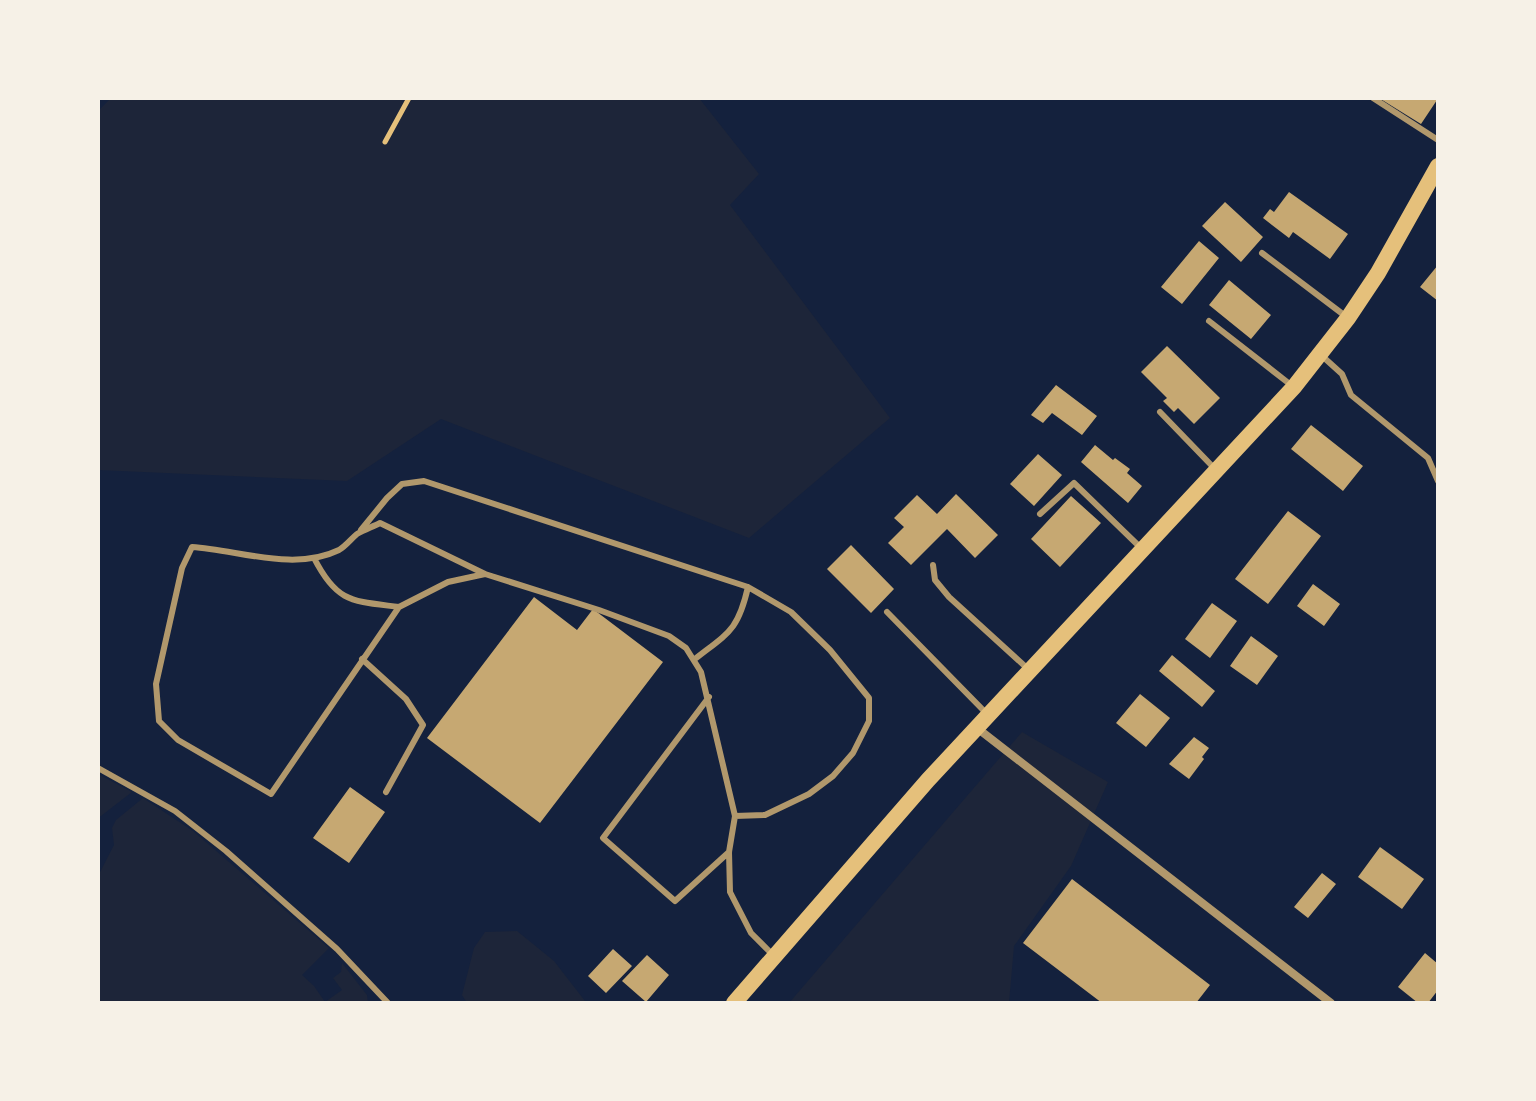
<svg xmlns="http://www.w3.org/2000/svg" width="1536" height="1101" font-family="'PT Serif',serif">
  <style>
    .green { fill: #1d2539 }
    .building { fill: #c6a872 }
    .lines { fill: none; stroke-linecap: round; stroke-linejoin: round }
    .path { stroke: #e5c07b; stroke-width: 5 }
    .service { stroke: #b1986c; stroke-width: 6 }
    .minor { stroke: #b1986c; stroke-width: 8 }
    .secondary { stroke: #e5c07b; stroke-width: 16 }
  </style>
  <rect width="100%" height="100%" fill="#14213d"/>
  <path class="green" d="M111,98H699L759,174L730,205L890,418L749,538L441,419L347,481L98,470V111Z
    M1022,732L1108,782L1071,866L1014,946L1009,1003H789Z
    M98,774L132,792L101,816H98Z
    M143,798L193,831L329,948L302,975L314,986L325,1002L342,990L333,978L341,972L342,963L367,995L368,1003H98V876L114,845L112,828L116,820Z
    M517,931L554,961L585,1001L590,1003H467L462,995L474,948L485,932Z"/>
  <path class="building" d="M1379,98H1434L1437,100L1421,124Z
    M1289,192L1348,234L1330,259L1293,232L1289,238L1263,218L1270,209L1274,212Z
    M1225,202L1263,237L1241,262L1202,226Z
    M1199,241L1219,258L1182,304L1161,287Z
    M1438,265V301L1420,287Z
    M1229,280L1271,315L1251,339L1209,305Z
    M1167,346L1220,398L1194,424L1178,408L1174,412L1163,401L1167,398L1141,372Z
    M1056,385L1097,416L1082,435L1052,413L1043,423L1031,415Z
    M1311,425L1363,466L1343,491L1291,449Z
    M1095,445L1113,460L1115,458L1130,469L1127,473L1142,486L1128,503L1081,462Z
    M1038,454L1062,475L1034,506L1010,484Z
    M956,494L998,535L975,558L947,529L911,565L888,543L904,527L894,518L917,495L937,514Z
    M1071,496L1101,523L1060,567L1031,539Z
    M1288,511L1321,536L1268,604L1235,579Z
    M851,545L894,589L871,613L827,569Z
    M1313,584L1340,604L1324,626L1297,606Z
    M534,597L577,630L593,609L663,662L540,823L427,738Z
    M1212,603L1237,621L1210,658L1185,639Z
    M1251,636L1278,656L1257,685L1230,666Z
    M1172,655L1215,691L1202,707L1159,671Z
    M1140,694L1170,718L1146,747L1116,723Z
    M1194,737L1209,748L1202,757L1204,759L1189,779L1169,764Z
    M350,787L385,812L349,863L313,838Z
    M1380,847L1424,879L1402,909L1358,877Z
    M1322,873L1336,884L1308,918L1294,907Z
    M1072,879L1210,985L1196,1003H1102L1023,943Z
    M613,949L632,966L606,993L588,976Z
    M1425,953L1438,964V990L1428,1003H1418L1398,987Z
    M647,955L669,975L646,1002L622,981Z"/>
  <g class="lines">
    <path class="path" d="M385,142L409,98"/>
    <path class="service" d="M1373,98L1438,140
      M1262,253L1348,318
      M1209,321L1291,385
      M1321,355L1342,374L1351,395L1428,458L1438,481
      M1160,412L1215,469
      M1040,514L1074,483L1142,549
      M361,530L387,498L402,484L424,481L748,587L791,612L830,650L869,698V721L853,753L833,776L809,794L765,815L735,816
      M314,558C337,603 352,601 399,607
      M933,565L935,580L949,597L1028,669
      M485,574L380,523C372,527 364,530 357,534C351,539 346,546 339,550C294,572 239,550 192,547L182,568L156,684L159,721L178,740L271,794L399,607L448,582L485,574L599,610L669,636L686,648L701,672L735,816L729,852L730,892L751,933L772,954
      M887,612L988,715
      M362,659L406,699L423,725L386,792
      M695,659C728,633 738,631 748,587
      M709,697L603,838L675,901L729,852
      M98,768L175,811L226,851L337,949L388,1003"/>
    <path class="minor" d="M977,728L1331,1003"/>
    <path class="secondary" d="M734,1003L928,780L1294,387L1348,318L1378,273L1438,166"/>
  </g>
  <rect width="1536" height="1101" fill="none" stroke="#f6f1e7" stroke-width="200"/>
</svg>
